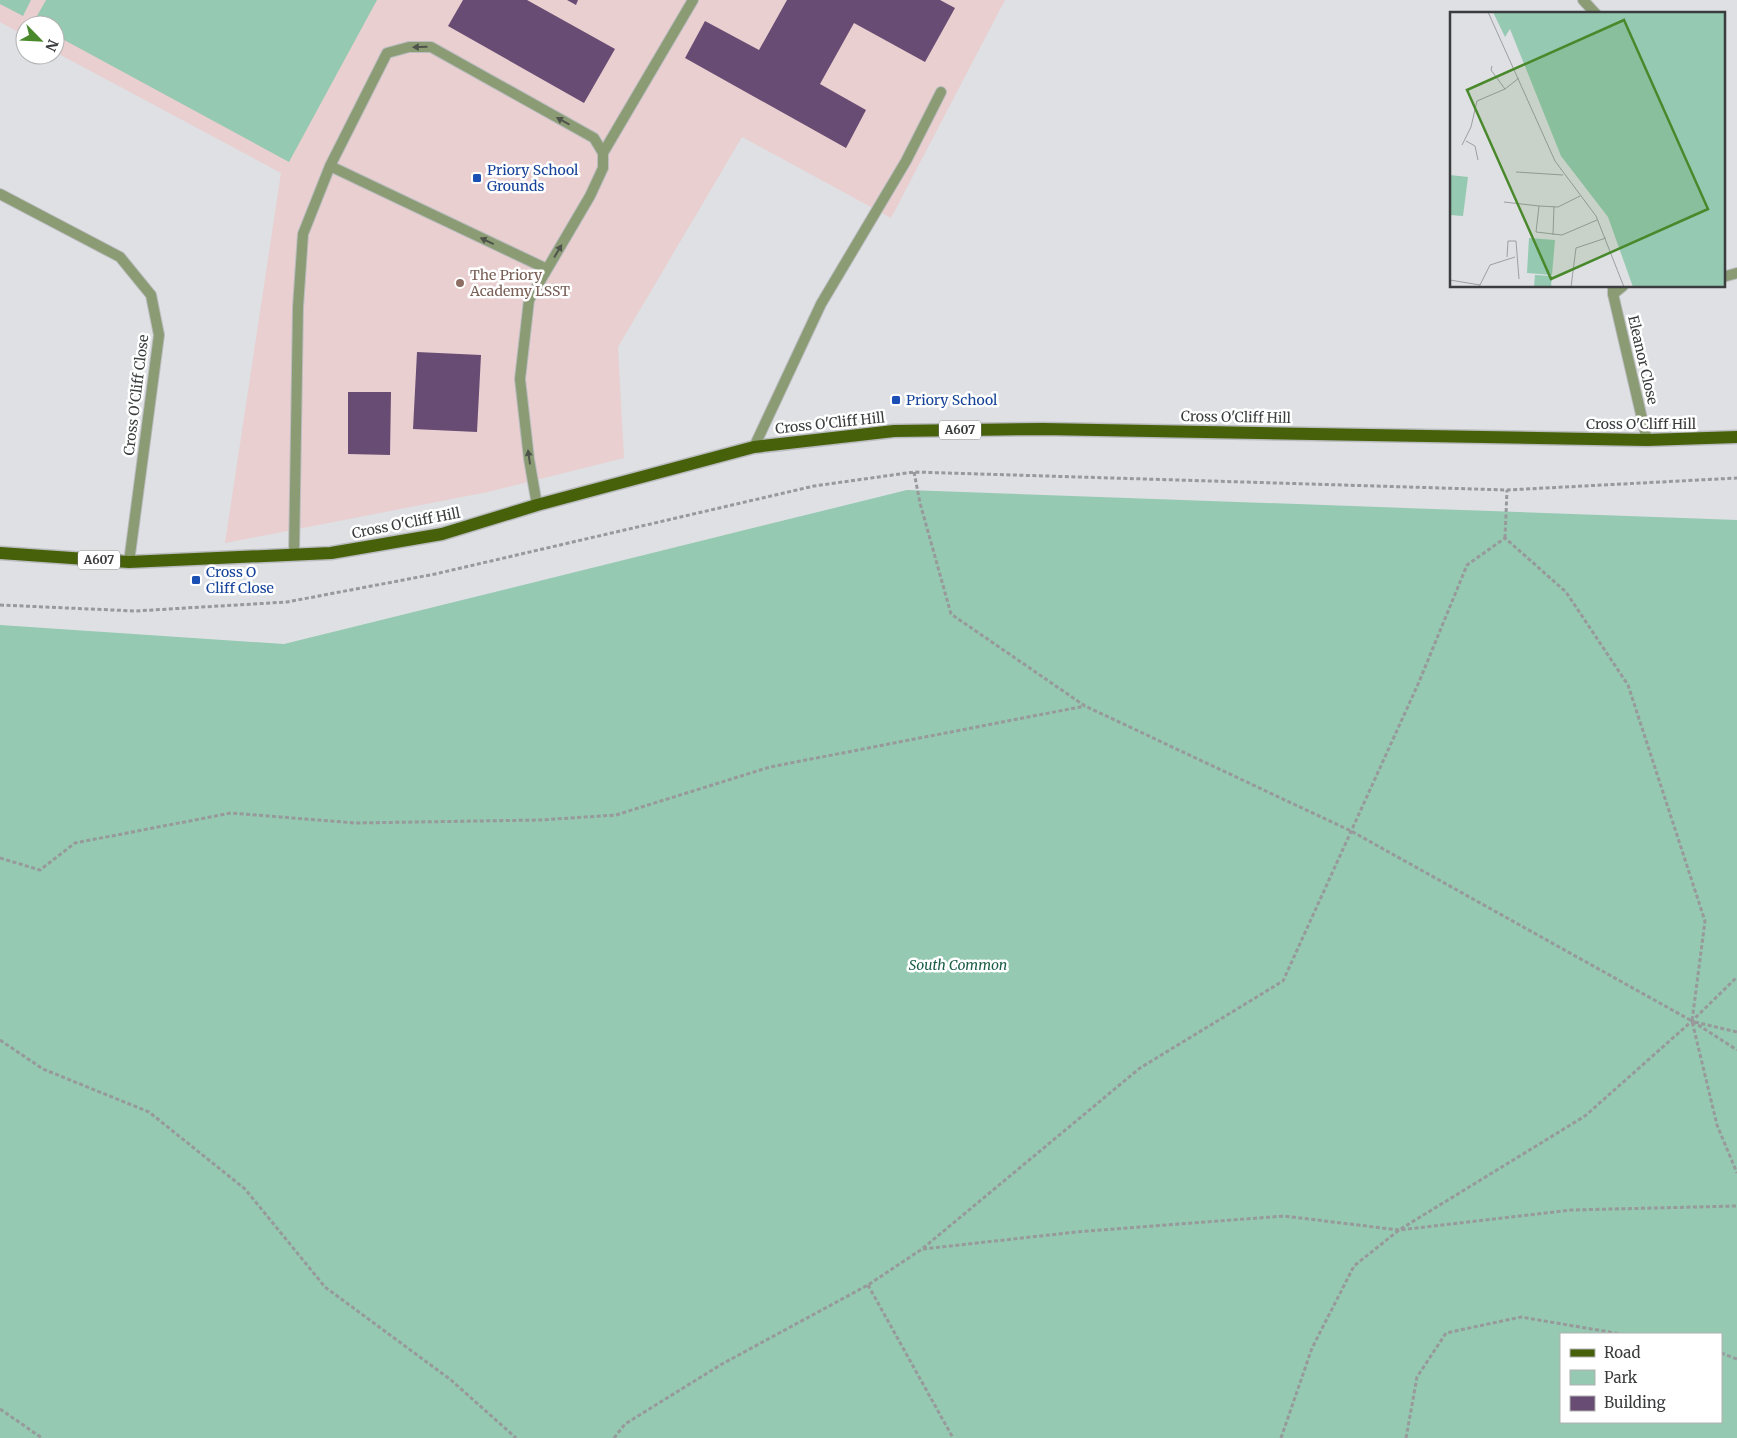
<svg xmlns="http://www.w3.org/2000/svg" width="1737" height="1438" font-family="Merriweather,serif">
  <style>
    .education { fill: #e9cfd0 }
    .green { fill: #95c9b1; fill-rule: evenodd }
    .building { fill: #694c73 }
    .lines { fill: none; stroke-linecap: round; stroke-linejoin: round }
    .service-casing { stroke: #babcbf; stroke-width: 12 }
    .minor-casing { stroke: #babcbf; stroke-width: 12 }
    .primary-casing { stroke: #babcbf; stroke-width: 15 }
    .path { stroke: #97999b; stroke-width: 3; stroke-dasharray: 4 2.5; stroke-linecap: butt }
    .service { stroke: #8b9b74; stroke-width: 10 }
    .minor { stroke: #8b9b74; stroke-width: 10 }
    .primary { stroke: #47610a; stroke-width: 12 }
    .oneway { fill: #4f544b }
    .transit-dot { fill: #1a4fb4; stroke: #fff; stroke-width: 2 }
    .education-dot { fill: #8d6e63; stroke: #fff; stroke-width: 2 }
    .labels { text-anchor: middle; stroke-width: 5; stroke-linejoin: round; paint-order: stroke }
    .shield { fill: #fff; stroke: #767677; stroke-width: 1 }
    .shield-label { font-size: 12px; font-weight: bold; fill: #3b3c3d }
    .transit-label { font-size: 14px; fill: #164399; stroke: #fff; text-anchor: start }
    .education-label { font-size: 14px; fill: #785e54; stroke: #fff; text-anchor: start }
    .street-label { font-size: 14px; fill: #3b3c3d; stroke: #fff }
    .park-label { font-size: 14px; font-style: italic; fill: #195e45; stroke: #fff }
    .inset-road { fill: none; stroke: #9d9ea1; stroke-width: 1 }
    .view { fill: #49892b; fill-opacity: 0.15; stroke: #49892b; stroke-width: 2.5 }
    .inset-edge { fill: none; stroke: #3b3c3d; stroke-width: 2.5 }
  </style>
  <rect width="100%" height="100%" fill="#dee0e4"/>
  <path class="education" d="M0,0H1005L891,218L742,137L618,347L624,458L488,492L225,543L281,173L55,52V25H25V36L0,22Z"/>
  <path class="green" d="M0,0H31L23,16L0,4Z
    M46,0H377L289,162L55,35V25H37L33,23Z
    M907,490L1737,520V1438H0V625L284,644ZM1721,1334V1422H1561V1334Z"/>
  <path class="building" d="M463,0H527L615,49L584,103L448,26Z
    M567,0H578L576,5Z
    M787,0H940L955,8L925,62L854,23L820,84L866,110L846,148L685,58L705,21L759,50Z
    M417,352L481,355L477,432L413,429Z
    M348,392H391L390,455L348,454Z"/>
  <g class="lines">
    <defs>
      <path id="service" d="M603,153L693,0
        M330,166L547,269
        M1723,277L1737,273
        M1613,294L1623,286
        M754,447L821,304L906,161L941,92
        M294,555L298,307L303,234L330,166L387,53L409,47H431L594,138L603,153V168L590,196L529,300L520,379L529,459L537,505"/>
      <path id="minor" d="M1583,0L1596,14
        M0,194L120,257L151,295L159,335L129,562
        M1613,286V294L1647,440"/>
      <path id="primary" d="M0,553L129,562L331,553L442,534L537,505L754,447L894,431L1043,429L1647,440L1737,437"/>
    </defs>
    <use href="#service" class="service-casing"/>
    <use href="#minor" class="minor-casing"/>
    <use href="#primary" class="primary-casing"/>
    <path class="path" d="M914,472L920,503L951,614L1085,706L1351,831L1692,1021L1737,1050
      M1505,538L1507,490
      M0,605L135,611L287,602L435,574L814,486L914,472L1507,490L1737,478
      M0,858L40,870L75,843L231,813L355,823L540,820L616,815L770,767L1085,706
      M1695,1022L1737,1032
      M0,1040L43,1069L149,1112L245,1189L325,1287L451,1380L516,1438
      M923,1249L1076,1232L1284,1216L1399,1230L1571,1210L1737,1206
      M868,1285L953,1438
      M1721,1353L1737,1359
      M0,1409L42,1438
      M614,1438L625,1424L722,1364L868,1285L922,1249L1140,1068L1283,981L1419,682L1467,565L1505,538L1566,592L1628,685L1705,921L1692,1021L1717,1125L1737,1173
      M1281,1438L1312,1348L1354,1266L1399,1230L1585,1116L1692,1021L1737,977
      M1406,1438L1417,1377L1446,1333L1521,1317L1621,1334"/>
    <use href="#service" class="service"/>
    <use href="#minor" class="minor"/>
    <use href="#primary" class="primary"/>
  </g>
  <defs><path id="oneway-solid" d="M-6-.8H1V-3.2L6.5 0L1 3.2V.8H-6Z" transform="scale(1.25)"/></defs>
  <g class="oneway">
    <use href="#oneway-solid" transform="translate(420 47) rotate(179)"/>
    <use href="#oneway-solid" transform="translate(563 121) rotate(-151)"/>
    <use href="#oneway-solid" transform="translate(487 241) rotate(-155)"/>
    <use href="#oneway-solid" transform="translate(558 251) rotate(-59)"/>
    <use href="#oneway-solid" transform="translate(529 457) rotate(-98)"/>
  </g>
  <g class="transit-dot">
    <rect x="472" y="173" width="10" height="10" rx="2.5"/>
    <rect x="891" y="395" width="10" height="10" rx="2.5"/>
    <rect x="191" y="575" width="10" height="10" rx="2.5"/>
  </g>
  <circle class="education-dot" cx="460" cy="283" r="5"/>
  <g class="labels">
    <g class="shield">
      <rect x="939" y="420.5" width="42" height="19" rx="4"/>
      <rect x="78" y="550.5" width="42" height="19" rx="4"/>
    </g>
    <g class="shield-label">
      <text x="960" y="434">A607</text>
      <text x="99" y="564">A607</text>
    </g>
    <g class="transit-label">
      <text x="487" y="175">Priory School<tspan x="487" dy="16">Grounds</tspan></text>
      <text x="906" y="405">Priory School</text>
      <text x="206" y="577">Cross O<tspan x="206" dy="16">Cliff Close</tspan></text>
    </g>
    <g class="education-label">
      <text x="470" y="280">The Priory<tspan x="470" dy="16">Academy LSST</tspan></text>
    </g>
    <g class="street-label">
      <text transform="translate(1643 360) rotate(77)" y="5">Eleanor Close</text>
      <text transform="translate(136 395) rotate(-83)" y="5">Cross O'Cliff Close</text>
      <text transform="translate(1236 417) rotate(1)" y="5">Cross O'Cliff Hill</text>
      <text transform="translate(830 423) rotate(-6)" y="5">Cross O'Cliff Hill</text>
      <text x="1641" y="429">Cross O'Cliff Hill</text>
      <text transform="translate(406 523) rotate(-11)" y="5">Cross O'Cliff Hill</text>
    </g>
    <g class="park-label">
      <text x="958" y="970">South Common</text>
    </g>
  </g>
  <g transform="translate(1450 12)">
    <rect width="275" height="275" fill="#dee0e4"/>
    <path d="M43,0H275V275H183L158,205L111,144L60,17L55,25ZM0,163L18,165L13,204L0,203ZM79,226L105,228L102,263L77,261ZM85,263L102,264L101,275H84Z" fill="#95c9b1"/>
    <path class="inset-road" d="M38,0L105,149L146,204L174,275M42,54L41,58L55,77M16,129L25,134L28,148M12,133L21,115L27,89L55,77L69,66M66,160L113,163M130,184L108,195L89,194L86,220L112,223L147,208M54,190L89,194M103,223L104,194M57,245L58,229H66L69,267M0,268L30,273M29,275L40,253L65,245M121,275L126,236L156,226"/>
    <path class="view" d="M174,8L258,197L101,267L17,78Z"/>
    <rect width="275" height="275" class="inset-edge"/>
  </g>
  <rect x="1560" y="1333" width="162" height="90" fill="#ffffff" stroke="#b1b1b1"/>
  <rect x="1570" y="1349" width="25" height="8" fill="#47610a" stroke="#b1b1b1"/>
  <text x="1604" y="1358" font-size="15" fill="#3b3c3d">Road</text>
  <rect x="1570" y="1370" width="25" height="15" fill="#95c9b1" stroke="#b1b1b1"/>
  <text x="1604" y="1383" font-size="15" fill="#3b3c3d">Park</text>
  <rect x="1570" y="1396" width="25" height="15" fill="#694c73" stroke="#b1b1b1"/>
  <text x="1604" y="1408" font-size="15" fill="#3b3c3d">Building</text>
  <g transform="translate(40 40) rotate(114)"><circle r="24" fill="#ffffff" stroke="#b1b1b1"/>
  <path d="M0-4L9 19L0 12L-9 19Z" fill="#49892b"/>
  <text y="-8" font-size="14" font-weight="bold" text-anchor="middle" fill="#3b3c3d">N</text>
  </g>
</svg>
